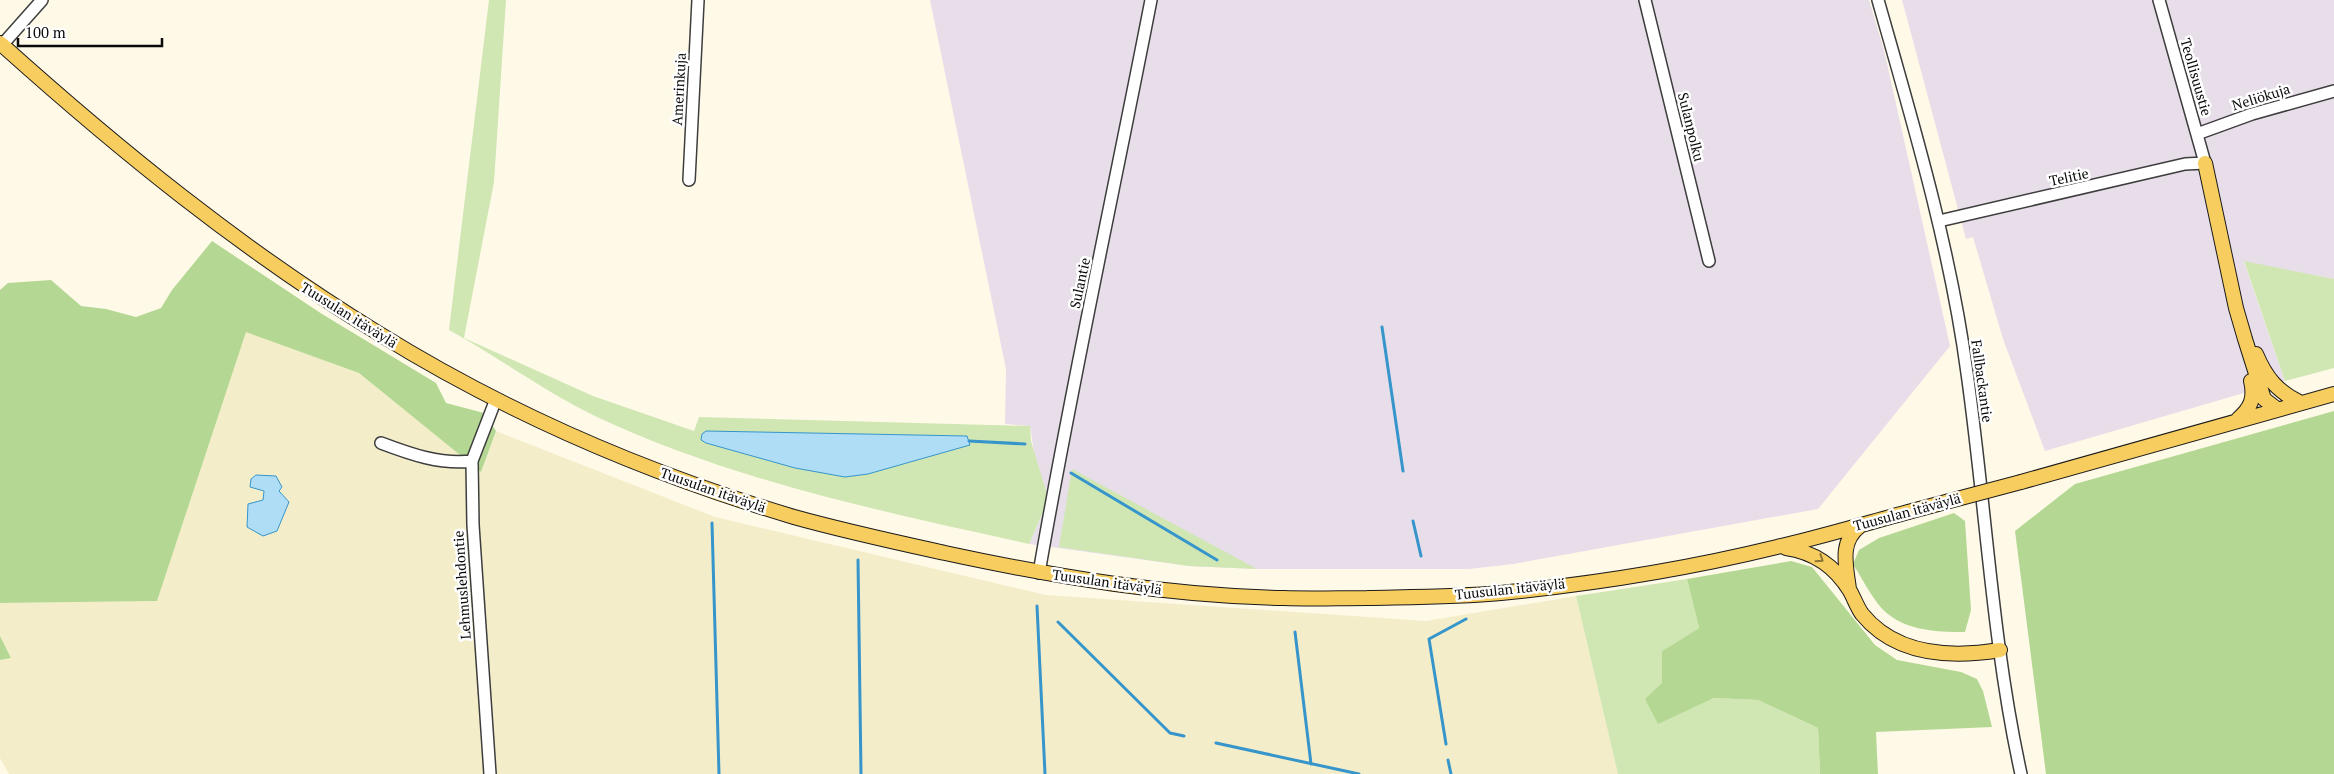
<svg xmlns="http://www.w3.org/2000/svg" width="2334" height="774" font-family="'PT Serif',serif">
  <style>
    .industrial { fill: #e8deea }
    .farmland { fill: #f3eec9 }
    .green { fill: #d0e7b3 }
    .forest { fill: #b4d893 }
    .water { fill: #aeddf5; stroke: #3695cb }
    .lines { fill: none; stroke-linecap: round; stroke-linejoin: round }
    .stream { stroke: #3695cb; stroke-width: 3 }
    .minor-casing { stroke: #3d3d3d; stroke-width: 14 }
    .major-casing { stroke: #1b1b1b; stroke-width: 16 }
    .minor { stroke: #fff; stroke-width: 11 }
    .major { stroke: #f7cd5f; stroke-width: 14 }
    .major-bridge-casing { stroke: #1b1b1b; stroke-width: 16; stroke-linecap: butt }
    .major-bridge { stroke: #f7cd5f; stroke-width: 14 }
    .oneway { stroke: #8c7539 }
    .labels { text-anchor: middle; stroke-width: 5; stroke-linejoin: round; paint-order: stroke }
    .street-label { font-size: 14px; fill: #0a0a0a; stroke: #fff }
  </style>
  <rect width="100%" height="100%" fill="#fff9e8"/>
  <path class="industrial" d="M930,0H1869L1884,50L1950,346L1818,509L1513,564L1469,569H1257L1189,566L1029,544L1043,512L1030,426L1005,424L1006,369Z
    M1902,0H2334V279L2244,262L2285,381L2045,451L2003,339L1973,237L1966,239Z"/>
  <path class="farmland" d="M246,331L359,373L481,471L496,431L715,517L1046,595L1426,621L1576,596L1618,774H9L0,758V660L11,658L0,636V603L157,601Z"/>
  <path class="green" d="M489,0H506L494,182L464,338L593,396L694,431L699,417L1030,426L1031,441L1047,494L1043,512L1029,544C881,511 733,481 595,416C544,391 498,357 449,330Z
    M2244,261L2334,279V368L2285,381Z
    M1072,469L1257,569L1189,566L1059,547Z
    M1687,579L1699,628L1662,651V683L1658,723L1714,698L1758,700L1818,728L1820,774H1618L1576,596Z"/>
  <path class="forest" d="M212,241L322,314L436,383L446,403L484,413L496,431L481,472L359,373L246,332L157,601L0,603V290L8,283L51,280L81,306L106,309L136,317L161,308L172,290Z
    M2334,411V774H2046L2015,531L2075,484Z
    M1954,513L1965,521L1971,610L1965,632C1935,632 1899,631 1878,604C1869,592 1861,577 1853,564L1859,550L1879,538Z
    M1791,561L1812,567L1875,645L1897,660L1961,672L1977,679L1983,691L1992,727L1876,732L1878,774H1820L1818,728L1758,700L1714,698L1658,724L1645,699L1662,683V651L1699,628L1687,579Z
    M0,636L11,658L0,660Z"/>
  <path class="water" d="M706,431L967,436L970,445L868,474L845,477L795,468L706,443L701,440L702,434Z
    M256,475L276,476L282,487L279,491L289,502L277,531L263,536L247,527L248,504L263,500L264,491L250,487L251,479Z"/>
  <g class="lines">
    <path class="stream" d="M1382,327L1403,471
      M969,441L1025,444
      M1071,473L1217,560
      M1413,521L1421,556
      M712,523L719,774
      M858,560L861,774
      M1037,606L1045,774
      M1058,622L1170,733L1184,736
      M1295,632L1311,764
      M1216,743L1359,774
      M1446,744L1429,639L1466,619
      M1448,760L1451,774"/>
    <defs>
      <path id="minor" d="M1645,0L1709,261
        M1878,0C1913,123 1950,246 1967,373C1986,507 1992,642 2021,774
        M2,45L42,0
        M2197,134L2252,114L2334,91
        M689,180L698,0
        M1939,221L2185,164L2205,163L2159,0
        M381,443C410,454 441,465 472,461
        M1039,573C1072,381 1114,191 1151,0
        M490,774L473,525L472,461L496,399"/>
      <path id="major" d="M0,43C119,150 241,249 378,333C507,413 649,474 794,517C844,531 895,542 945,553C1056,577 1170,596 1284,598C1311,599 1339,598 1367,598C1411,597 1457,597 1501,593C1593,584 1687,569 1777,547C1821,537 1864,524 1908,512
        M2205,163L2236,308L2245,339L2264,399L2277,409
        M2256,354C2266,378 2278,392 2301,403
        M2238,419C2251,408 2255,398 2251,381
        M2021,482L2334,394
        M1786,548C1814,552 1835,566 1850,591C1854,598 1857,607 1862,614C1896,656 1951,658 2000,650
        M1849,589C1846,565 1839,542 1860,526"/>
    </defs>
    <use href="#minor" class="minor-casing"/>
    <use href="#major" class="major-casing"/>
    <use href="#minor" class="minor"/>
    <use href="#major" class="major"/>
    <defs>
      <path id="major-bridge" d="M1908,512L2021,482"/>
    </defs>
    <use href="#major-bridge" class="major-bridge-casing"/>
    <use href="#major-bridge" class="major-bridge"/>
  </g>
  <defs><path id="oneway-chevron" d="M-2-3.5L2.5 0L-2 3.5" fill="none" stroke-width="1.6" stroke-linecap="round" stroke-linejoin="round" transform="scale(1.25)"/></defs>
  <use class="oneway" href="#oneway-chevron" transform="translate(1820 559) rotate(34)"/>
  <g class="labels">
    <g class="street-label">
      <text transform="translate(2196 77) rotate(74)" y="5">Teollisuustie</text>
      <text transform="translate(679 89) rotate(-87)" y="5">Amerinkuja</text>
      <text transform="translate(2261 97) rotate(-17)" y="5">Neliökuja</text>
      <text transform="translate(1691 127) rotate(76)" y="5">Sulanpolku</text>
      <text transform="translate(2069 177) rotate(-12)" y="5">Telitie</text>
      <text transform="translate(1080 283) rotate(-78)" y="5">Sulantie</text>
      <text transform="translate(349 315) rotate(32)" y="5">Tuusulan itäväylä</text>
      <text transform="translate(1982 381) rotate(82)" y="5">Fallbackantie</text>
      <text transform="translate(713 490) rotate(19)" y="5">Tuusulan itäväylä</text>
      <text transform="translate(1907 512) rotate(-15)" y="5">Tuusulan itäväylä</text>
      <text transform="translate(1107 582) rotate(8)" y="5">Tuusulan itäväylä</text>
      <text transform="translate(462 585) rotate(-94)" y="5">Lehmuslehdontie</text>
      <text transform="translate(1510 589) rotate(-6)" y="5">Tuusulan itäväylä</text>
    </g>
  </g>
  <path d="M18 38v8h144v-8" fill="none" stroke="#0a0a0a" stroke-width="2.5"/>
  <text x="25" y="38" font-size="15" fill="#0a0a0a" stroke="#ffffff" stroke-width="4" paint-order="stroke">100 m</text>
</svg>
